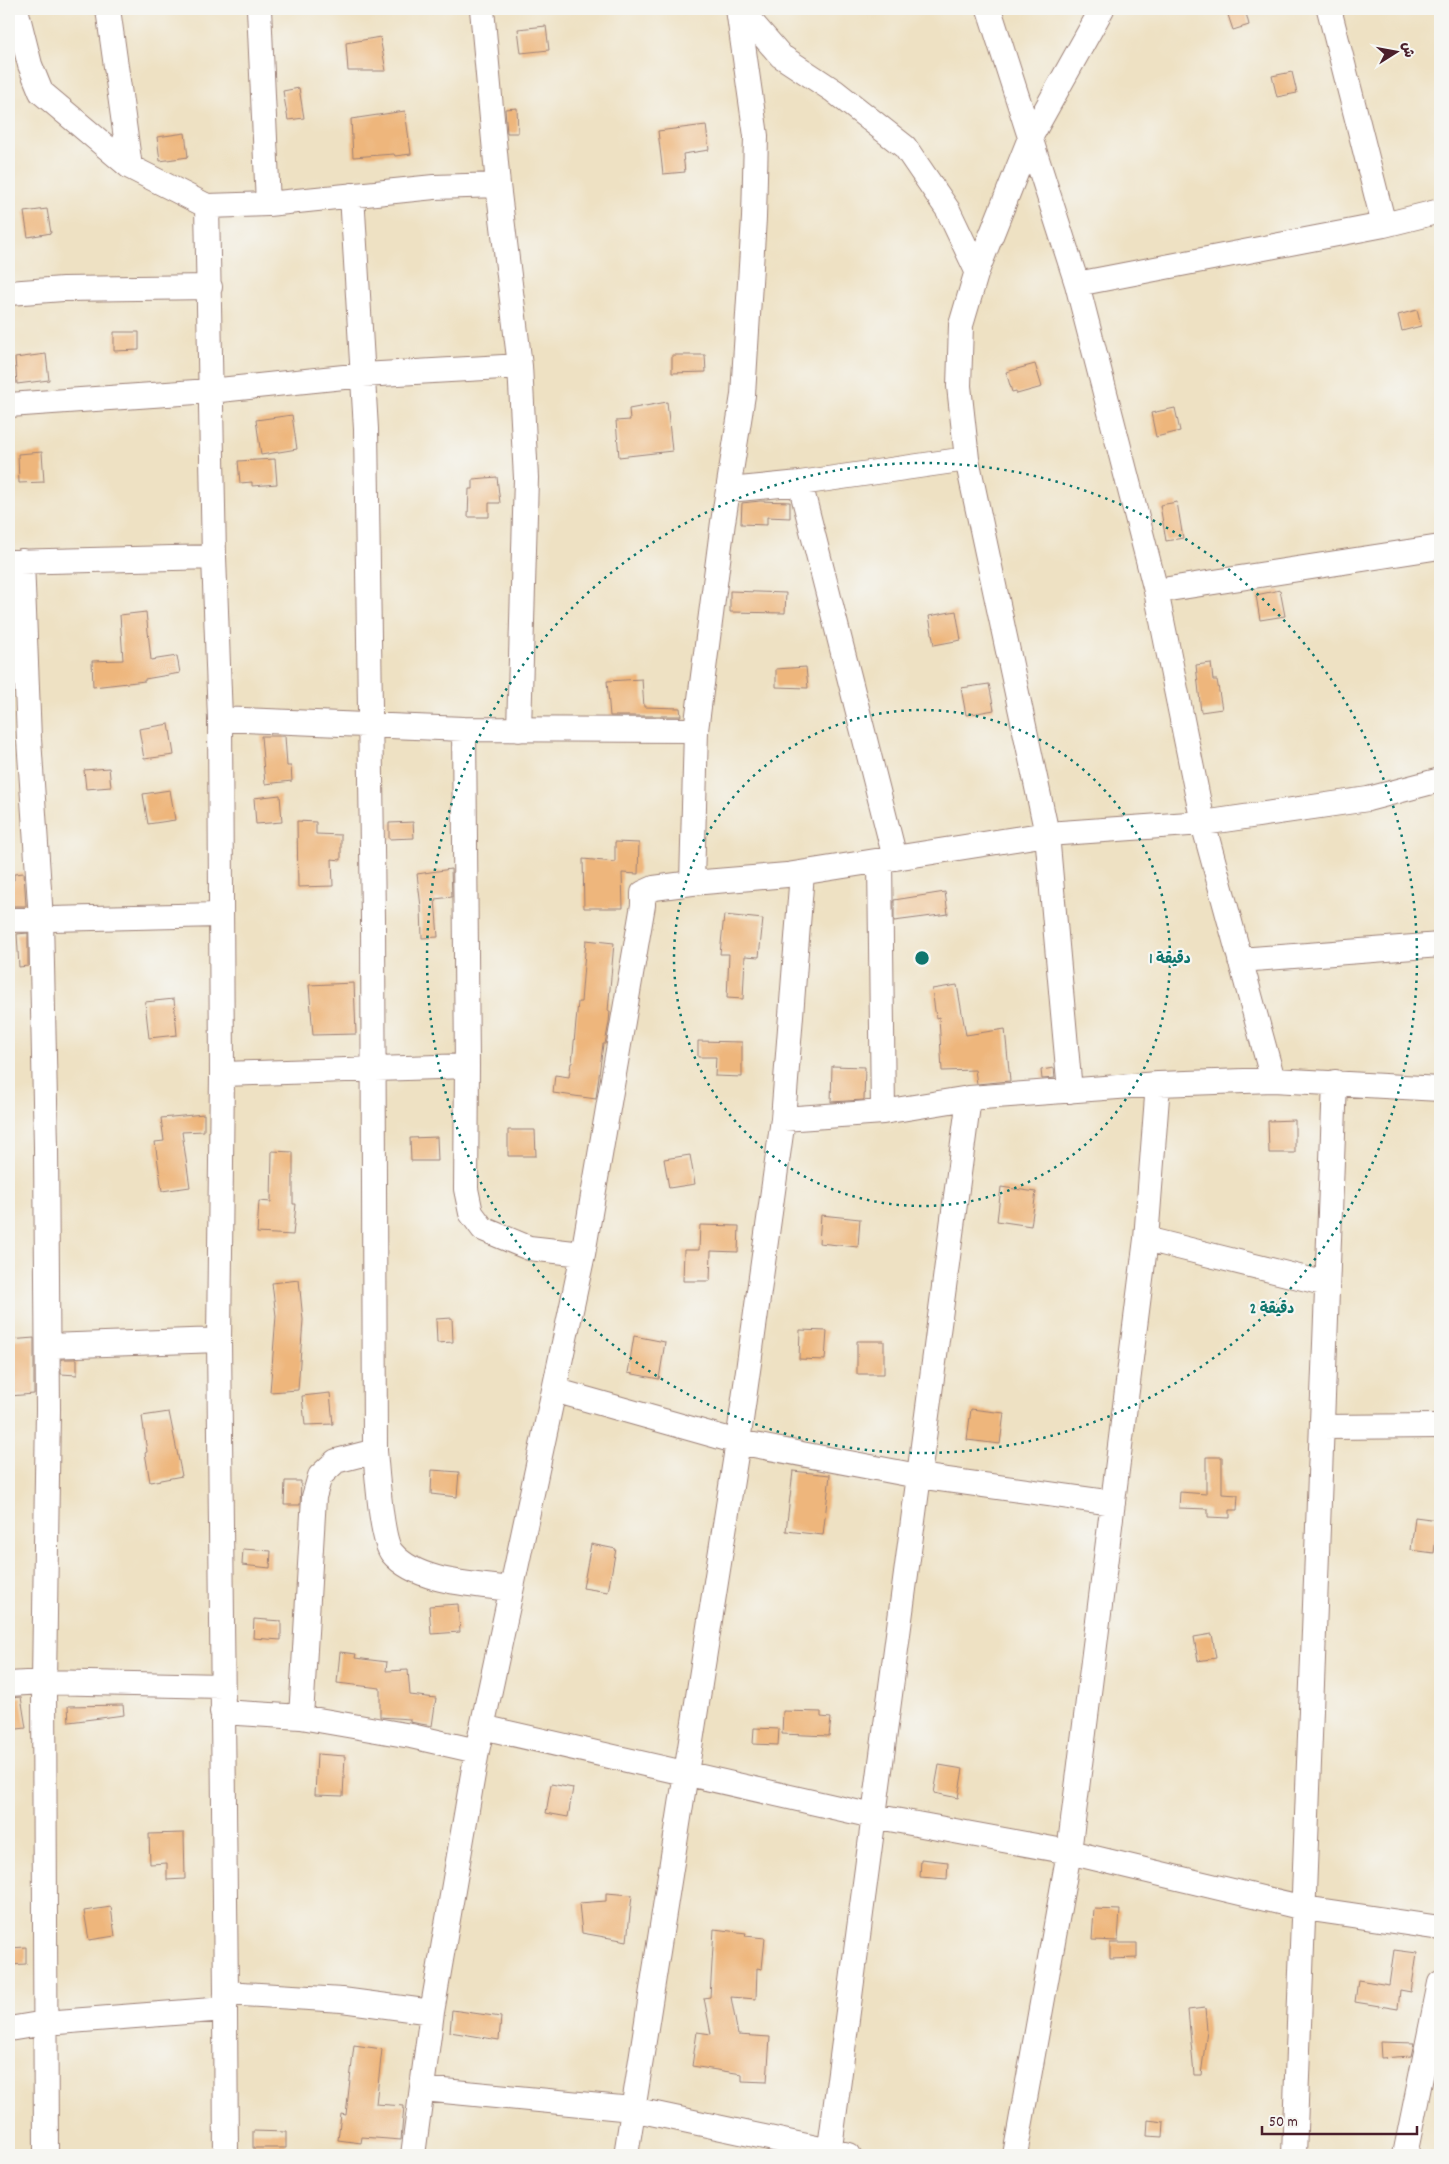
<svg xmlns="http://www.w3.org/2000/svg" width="1449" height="2164" font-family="Dekko,'Playpen Sans Arabic',sans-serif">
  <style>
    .building { fill: #eeb67c }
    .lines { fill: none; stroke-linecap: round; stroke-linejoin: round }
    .minor-casing { stroke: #9c8077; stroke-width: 26 }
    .minor { stroke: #fff; stroke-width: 24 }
    .ring { fill: none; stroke: #0f766e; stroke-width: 2.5; stroke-dasharray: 2.5 5 }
    .centre { fill: #0f766e; stroke: #f6f6f2; stroke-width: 2.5 }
    .ring-label { font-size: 15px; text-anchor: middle; font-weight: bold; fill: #0f766e; stroke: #f6f6f2; stroke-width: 4.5; stroke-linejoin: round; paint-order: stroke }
  </style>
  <rect width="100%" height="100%" fill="#f6f6f2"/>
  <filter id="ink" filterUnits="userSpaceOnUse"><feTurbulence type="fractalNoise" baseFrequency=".02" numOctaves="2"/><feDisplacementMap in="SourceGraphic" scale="10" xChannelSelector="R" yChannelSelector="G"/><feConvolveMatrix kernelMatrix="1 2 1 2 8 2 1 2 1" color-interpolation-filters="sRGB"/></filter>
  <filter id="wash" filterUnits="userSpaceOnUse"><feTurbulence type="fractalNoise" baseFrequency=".0096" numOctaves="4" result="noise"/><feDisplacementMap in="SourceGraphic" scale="20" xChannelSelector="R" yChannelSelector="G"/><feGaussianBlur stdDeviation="1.12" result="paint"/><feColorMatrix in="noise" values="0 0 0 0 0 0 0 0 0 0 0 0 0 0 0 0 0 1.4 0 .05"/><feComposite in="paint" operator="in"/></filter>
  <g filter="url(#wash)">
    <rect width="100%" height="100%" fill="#eee1c3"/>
    <g id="blocks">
      <path class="building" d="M1226,9H1245L1249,25L1233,30Z
        M546,26L549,50L521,53L518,29Z
        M380,37L386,71H348L346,43Z
        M1292,72L1297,93L1277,97L1272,76Z
        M299,88L304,118L288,120L283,91Z
        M517,108L518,133H507L505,109Z
        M405,111L411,154L395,156L394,154L353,157L351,119Z
        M706,125L709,150L683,154L685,172L663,174L658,131Z
        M185,133L188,157L160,161L157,137Z
        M47,209L51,233L28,237L24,212Z
        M1417,310L1421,326L1402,331L1398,315Z
        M114,332H139V350L114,351Z
        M46,354L49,380L17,384L15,358Z
        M672,355H705L706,372L672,373Z
        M1035,364L1042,387L1017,394L1016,391L1012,392L1006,372Z
        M667,402L672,451L619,457L616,421L630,420L629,409Z
        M1175,408L1180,431L1156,437L1151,413Z
        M292,415L297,449L261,455L256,420Z
        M42,452L44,482L19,483L18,454Z
        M275,459L277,484L252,486V482L240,483L238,461Z
        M497,477L500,503H489V517H468L469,489H473V479Z
        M760,501L790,502V518L767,517V525L741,524L742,503Z
        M1177,502L1183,538L1166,541L1160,505Z
        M1280,590L1285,616L1260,620L1256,595Z
        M730,591L786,593L785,613L730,612Z
        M956,611L961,640L934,645L929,616Z
        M146,612L151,660L177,656L180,673L145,679V681L93,687L92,661L123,660L120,615Z
        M1211,663L1213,680H1217L1222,709L1201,712L1196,665Z
        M806,667L808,688L776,687V669Z
        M642,679L644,707L680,708L681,716H610L607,681Z
        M989,684L994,710L966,715L961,688Z
        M169,724L174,755L144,759L139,729Z
        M261,736H285L287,766H291L292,781L265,784Z
        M109,768L111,787L86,789L84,770Z
        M170,790L175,820L148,824L143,794Z
        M280,795L282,822L256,824L254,798Z
        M297,821L316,822V834L341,835V860L332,859L333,886L298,887Z
        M413,822L414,838L389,839V823Z
        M615,842L639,843L638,874L622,873L623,908H584L583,859L615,862Z
        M451,869L452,897L435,899L438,937L422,938L421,907L417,874Z
        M24,873L26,906H13L11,880H14V874Z
        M945,892L948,914L894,921V900Z
        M724,915L763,919L759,957L745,956L743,999L727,998L729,954H720Z
        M28,933V966L19,967L17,934Z
        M586,940L614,943L608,1011H610L609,1022L605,1044H603L596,1099L553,1093L555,1075L569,1077L571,1063H572L578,1002H581Z
        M354,983L356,1034L313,1035L309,985Z
        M957,985L966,1035L1005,1029L1010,1081L977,1084L975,1070L942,1071L939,1017L936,1018L932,989Z
        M174,999L177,1035L149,1038L145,1002Z
        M698,1041L742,1042V1077L715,1076L716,1057H698Z
        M832,1066L865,1067L864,1100L831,1102Z
        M1054,1068L1055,1078L1042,1079L1041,1070Z
        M204,1114V1131L182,1132L190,1187L162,1191L155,1142L164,1141L161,1118Z
        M1295,1120V1153H1269L1268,1121Z
        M508,1130H535L536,1156H508Z
        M437,1137L438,1161H411L410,1138Z
        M272,1151L293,1152V1204H296L293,1235L257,1233L259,1201L271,1202Z
        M690,1155L695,1184L669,1188L664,1159Z
        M1001,1187L1036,1192L1031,1226L997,1221Z
        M821,1215L860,1219L858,1247L819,1243Z
        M700,1225L739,1226L738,1252L711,1251L710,1281H683L684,1250H699Z
        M299,1280L303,1320L298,1390L270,1392L276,1316L272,1283Z
        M452,1318L453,1342L437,1343L436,1319Z
        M800,1330L827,1331L825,1360L799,1359Z
        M634,1336L665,1342L659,1379L628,1373Z
        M34,1338V1394L9,1396V1340Z
        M857,1341H884V1374H857Z
        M61,1359H77V1375L61,1374Z
        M330,1393L333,1424L305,1425L302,1396Z
        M971,1409L1004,1413L1000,1444L967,1440Z
        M169,1412L182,1476L150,1482L145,1453L147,1452L142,1416Z
        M1206,1457H1222V1494L1238,1495L1237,1510H1230V1518L1208,1517V1509L1179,1508L1180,1492L1206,1494Z
        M432,1470L459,1472L457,1497L431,1494Z
        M793,1471L830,1475L823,1535L786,1531Z
        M285,1481H301L300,1505H284Z
        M1415,1517L1438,1520L1434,1553L1411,1550Z
        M591,1544L616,1549L608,1592L583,1588Z
        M243,1549L271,1551L270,1568L242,1565Z
        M458,1604L460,1632L431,1634L429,1606Z
        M254,1619L281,1621V1640L253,1638Z
        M1212,1634L1216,1658L1198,1661L1194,1637Z
        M340,1652L356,1654L355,1658L387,1662L386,1671L408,1670L410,1695L436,1698L432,1726L410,1722V1719L380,1717V1688L337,1683Z
        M21,1697L26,1728L9,1730V1698Z
        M123,1705L124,1715L69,1722L68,1706Z
        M783,1711L821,1712V1717L831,1718L829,1736L782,1734Z
        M754,1728L779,1729L778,1745L753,1744Z
        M317,1754L345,1756L343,1796L315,1795Z
        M939,1765L963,1769L958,1798L934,1793Z
        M551,1784L573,1788L568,1817L546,1813Z
        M184,1833L185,1879L167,1880V1863L150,1864L149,1834Z
        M921,1859L948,1862L947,1879L920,1877Z
        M606,1893L632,1895L627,1941L582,1933L579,1903L606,1901Z
        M111,1907L115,1936L89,1940L84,1911Z
        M1094,1909L1120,1910L1118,1941L1092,1940Z
        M714,1929L746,1933L745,1936L765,1938L762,1969L757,1968L756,1999L731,1997L738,2035L770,2037L767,2082L742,2081V2074L692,2066L697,2032L711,2034L704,1998L710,1997Z
        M1110,1943H1137V1958L1110,1959Z
        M26,1947V1964L9,1965V1948Z
        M1394,1950L1417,1953L1411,1992L1400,1990L1398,2009L1355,2002L1358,1980L1389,1985Z
        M1205,2008L1207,2030L1201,2075H1194L1188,2010Z
        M452,2010L501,2017L499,2040L450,2032Z
        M1380,2042L1414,2043L1411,2056L1381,2058Z
        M354,2045L382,2049L376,2104L404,2106L401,2140L362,2137L361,2143L338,2140L341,2114L346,2115Z
        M1148,2120L1164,2122L1163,2137L1147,2136Z
        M253,2131L286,2132V2148H253Z"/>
    </g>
  </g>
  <g filter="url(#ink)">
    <use href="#blocks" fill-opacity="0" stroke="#9c8077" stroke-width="1"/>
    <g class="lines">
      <defs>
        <path id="minor" d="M16,9L30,65L41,92L130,167L207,206L268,204L434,187L498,185
          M108,9L130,167
          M259,9L268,204
          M482,9L498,185L520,366L526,478L519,730
          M740,9L781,56L834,91L905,147L948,210L977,271
          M989,9L1077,284L1156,591L1203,823L1273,1080
          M1329,9L1384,225
          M352,195L366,429L373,918L375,1451C377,1471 381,1540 392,1553C417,1583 475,1584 511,1589
          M207,206L214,557L220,719L222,1074L219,1340L226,1993L225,2009L226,2155
          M1077,284L1384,225L1440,211
          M9,293L63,289L210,287
          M9,405L210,391L363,375L520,366
          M800,483L895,858
          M729,490L800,483L967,459
          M22,561L29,739L41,919L46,1147L48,1409L44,1682L46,2155
          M9,562L214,557
          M1156,591L1440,547
          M220,719L464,729L696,730
          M464,729L467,1066L466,1189L471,1213L483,1229L529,1248L583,1254
          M880,861L883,1112
          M692,883L787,875L1047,834L1203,823L1368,799L1440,780
          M9,920L219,915
          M1240,960L1440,945
          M222,1074L467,1066
          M1070,1091L1047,834L967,459L959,386L961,325L977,271L1030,138L1102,9
          M783,1119L883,1112L969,1098L1158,1084L1273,1080L1440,1089
          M1146,1239L1327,1284
          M48,1346L219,1340
          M554,1390L738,1442L918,1476L1113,1503
          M1322,1427L1440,1426
          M9,1684L44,1682L222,1686
          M222,1712L301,1717L411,1736L477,1751
          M301,1717L314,1497L320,1476L336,1461L375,1451
          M482,1727L873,1816L1069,1852L1304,1908L1440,1928
          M226,1993L342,2000L432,2012
          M9,2029L45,2023L225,2009
          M423,2089L632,2109L849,2155
          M413,2155L432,2012L477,1751L583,1254L643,905V893L654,888L692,883L696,730L723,522L743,395L754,218L756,136L738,9
          M626,2155L738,1442L783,1119L802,873
          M829,2155L969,1098
          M1015,2155L1069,1852L1146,1239L1158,1084
          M1294,2155L1335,1082
          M1405,2155L1440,1983"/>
      </defs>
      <use href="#minor" class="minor-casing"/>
      <use href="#minor" class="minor"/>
    </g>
  </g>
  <g class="ring">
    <circle cx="922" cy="958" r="248"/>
    <circle cx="922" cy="958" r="495"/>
  </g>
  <circle cx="922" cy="958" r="8" class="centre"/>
  <g class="ring-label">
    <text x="1170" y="963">1 دقيقة</text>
    <text x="1272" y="1313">2 دقيقة</text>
  </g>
  <rect width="1449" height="2164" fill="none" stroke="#f6f6f2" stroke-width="30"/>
  <g transform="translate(1396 52) rotate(79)" stroke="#f6f6f2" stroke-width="4" paint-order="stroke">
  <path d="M0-4L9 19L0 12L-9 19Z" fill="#4a1f2b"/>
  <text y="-8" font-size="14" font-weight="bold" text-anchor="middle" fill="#4a1f2b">ش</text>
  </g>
  <path d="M1262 2126v8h155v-8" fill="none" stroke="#4a1f2b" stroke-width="2.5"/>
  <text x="1269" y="2126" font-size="15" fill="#4a1f2b" stroke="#f6f6f2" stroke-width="4" paint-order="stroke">50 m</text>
</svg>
